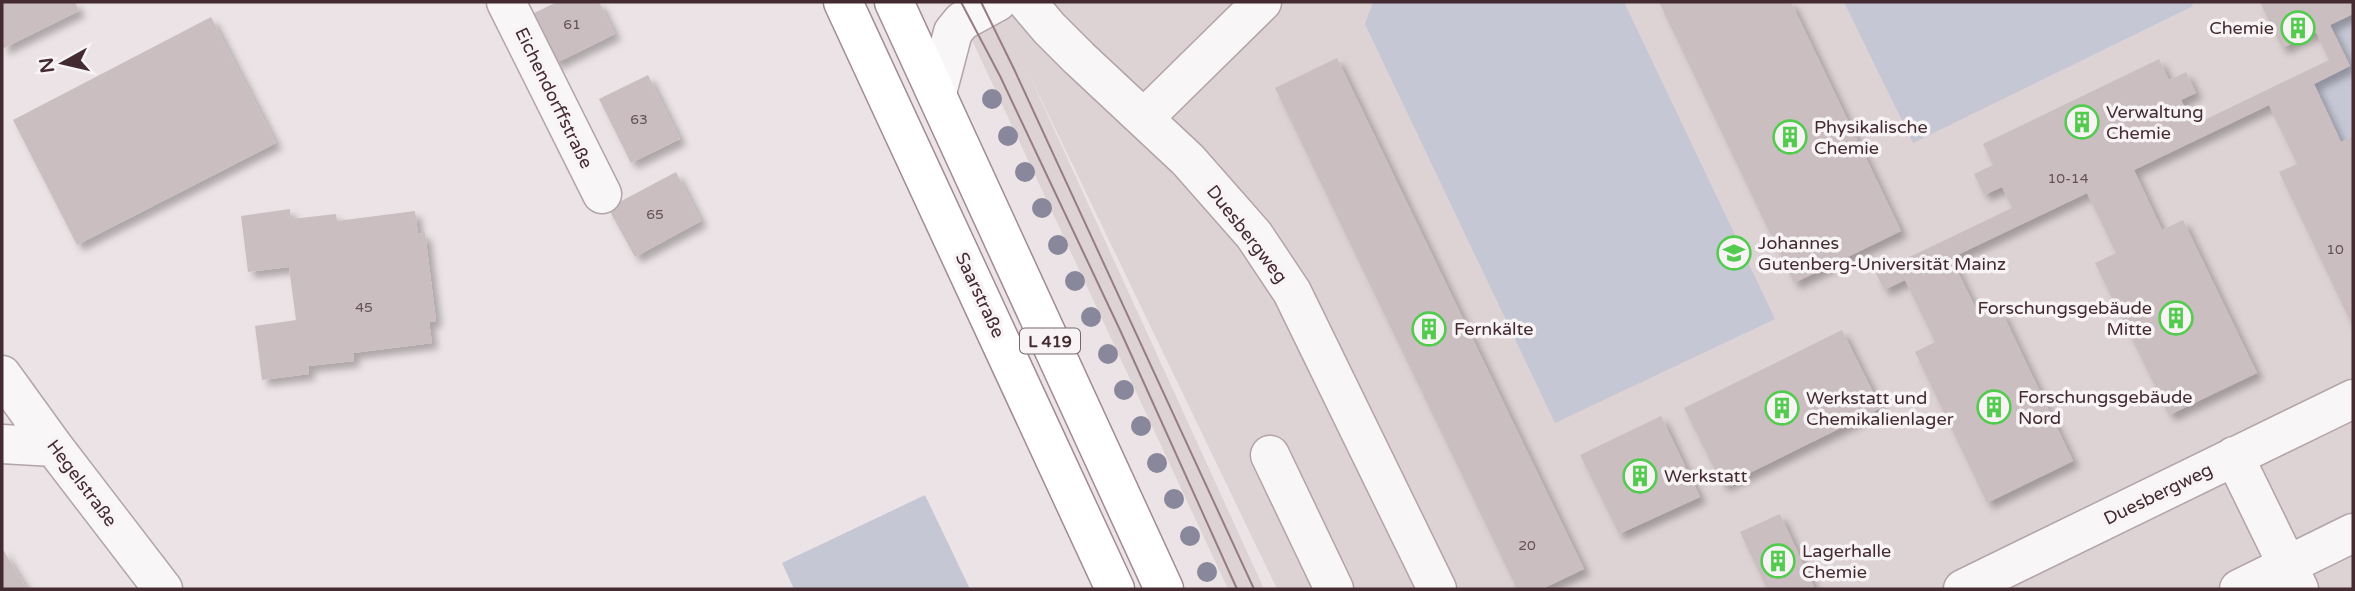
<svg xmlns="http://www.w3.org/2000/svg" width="2355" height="591" font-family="'Varela Round',sans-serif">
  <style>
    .built { fill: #ddd2d4 }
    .green { fill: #c5c7d5 }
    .building { fill: #cbbec1; filter: url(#shadow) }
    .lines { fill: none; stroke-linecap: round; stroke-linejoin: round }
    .minor-casing { stroke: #b2a4a8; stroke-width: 41 }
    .highway-casing { stroke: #a18b91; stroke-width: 41 }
    .minor { stroke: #f9f6f7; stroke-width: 38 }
    .highway { stroke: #fff; stroke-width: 38 }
    .tram { stroke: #947d83; stroke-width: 2 }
    .tree { fill: #89879b }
    .labels { text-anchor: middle; stroke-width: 7; stroke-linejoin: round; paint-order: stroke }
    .number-label { font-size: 14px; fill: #655055 }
    .shield { fill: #f8f3f5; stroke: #79676c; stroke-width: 2 }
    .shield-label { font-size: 16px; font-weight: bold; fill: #432b31 }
    .poi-label { font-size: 18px; fill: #432b31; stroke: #f8f3f5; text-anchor: start }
    .street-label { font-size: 18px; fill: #432b31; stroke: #f8f3f5 }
  </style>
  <defs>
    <filter id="shadow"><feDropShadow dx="6" dy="6" stdDeviation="3.5" flood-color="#0004"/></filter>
  </defs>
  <rect width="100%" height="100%" fill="#ebe3e5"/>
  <path class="built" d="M989,2H2353V589H1277L1027,70L1264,589H1228L972,40L979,31L997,22L1004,23Z"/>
  <path class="green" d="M1373,2H1624L1775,319L1555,423L1365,24Z
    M1844,2H2191L2193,6L1913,143Z
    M2353,14V136L2341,142L2314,84L2350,66L2330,25Z
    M925,495L970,589H794L782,563Z"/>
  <path class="building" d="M2,2H75L79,11L2,49Z
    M557,2H599L615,34L554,64L530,15Z
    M1659,2H1791L1901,231L1794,283Z
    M2260,2H2353V14L2330,25L2350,66L2314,84L2341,142L2353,136V327L2279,172L2297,164L2269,105L2134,170L2162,230L2183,220L2257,373L2169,415L2095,263L2116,253L2087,193L1951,258L1981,319L2001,310L2073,461L1987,503L1915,352L1935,342L1905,280L1884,290L1876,273L2012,208L2002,187L1984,195L1974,174L1993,165L1983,144L2159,59L2169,80L2186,72L2196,93L2181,100L2194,125L2329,60L2316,32L2282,48Z
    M211,17L276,143L77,245L13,120Z
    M1337,58L1584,569L1542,589H1517L1275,88Z
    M648,75L680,139L631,163L599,99Z
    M676,172L701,221L635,257L608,208Z
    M290,209L291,219L336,214L337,221L415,211L418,234L425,233L436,321L429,322L432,343L353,353L354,361L308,366L309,374L262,380L255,326L296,320L289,267L248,272L241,216Z
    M1842,330L1881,408L1723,486L1684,408Z
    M1661,416L1700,497L1619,534L1580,455Z
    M1780,514L1815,589H1767L1740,532Z
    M2,548L27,589H2Z"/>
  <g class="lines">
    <defs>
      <path id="minor" d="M506,2L602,194
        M1027,2L1049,28L1079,58L1188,160L1254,235L1292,292L1437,589
        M937,93L953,32L962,21L997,2
        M1144,118L1262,2
        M2,375L54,447L163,589
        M2,444L54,447
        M1270,455L1334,589
        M2234,456L2299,589
        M1963,589L2353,399
        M2239,589L2353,533"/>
      <path id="highway" d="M843,2L1115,589
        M894,2L1164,589"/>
    </defs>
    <use href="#minor" class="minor-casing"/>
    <use href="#highway" class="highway-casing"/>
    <use href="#minor" class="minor"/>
    <use href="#highway" class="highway"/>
    <path class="tram" d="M961,2L1000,76L1120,330L1237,589
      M981,2L1014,69L1254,589"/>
  </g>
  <g class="tree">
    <circle cx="992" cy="99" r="10"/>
    <circle cx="1008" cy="136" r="10"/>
    <circle cx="1025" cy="172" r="10"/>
    <circle cx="1042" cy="208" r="10"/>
    <circle cx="1058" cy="245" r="10"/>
    <circle cx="1075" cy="281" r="10"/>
    <circle cx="1091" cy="317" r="10"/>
    <circle cx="1108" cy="354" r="10"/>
    <circle cx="1124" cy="390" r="10"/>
    <circle cx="1141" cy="426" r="10"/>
    <circle cx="1157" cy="463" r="10"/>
    <circle cx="1174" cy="499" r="10"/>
    <circle cx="1190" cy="536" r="10"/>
    <circle cx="1207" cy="572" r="10"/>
  </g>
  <defs>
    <symbol id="building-ring" viewBox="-11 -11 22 22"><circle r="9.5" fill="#f8f3f5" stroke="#52cb4e" stroke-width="1.5"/><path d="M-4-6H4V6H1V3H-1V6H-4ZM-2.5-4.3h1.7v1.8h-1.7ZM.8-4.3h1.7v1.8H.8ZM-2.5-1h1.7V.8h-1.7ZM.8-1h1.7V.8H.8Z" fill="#52cb4e"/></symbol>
    <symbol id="university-ring" viewBox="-11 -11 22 22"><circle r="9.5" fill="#f8f3f5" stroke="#52cb4e" stroke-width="1.5"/><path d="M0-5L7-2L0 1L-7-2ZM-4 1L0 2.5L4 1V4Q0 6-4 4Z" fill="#52cb4e"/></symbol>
  </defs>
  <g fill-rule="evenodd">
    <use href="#building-ring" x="2279" y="9" width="38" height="38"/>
    <use href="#building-ring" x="2063" y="103" width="38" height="38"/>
    <use href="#building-ring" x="1771" y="118" width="38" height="38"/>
    <use href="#university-ring" x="1715" y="234" width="38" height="38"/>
    <use href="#building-ring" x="2157" y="299" width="38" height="38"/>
    <use href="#building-ring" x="1410" y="310" width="38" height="38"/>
    <use href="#building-ring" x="1975" y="388" width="38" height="38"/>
    <use href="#building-ring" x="1763" y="389" width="38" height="38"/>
    <use href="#building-ring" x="1621" y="457" width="38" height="38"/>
    <use href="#building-ring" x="1759" y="542" width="38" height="38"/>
  </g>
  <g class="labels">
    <g class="number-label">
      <text x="572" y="29">61</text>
      <text x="639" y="124">63</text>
      <text x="2068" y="183">10-14</text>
      <text x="655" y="219">65</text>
      <text x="2335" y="254">10</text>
      <text x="364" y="312">45</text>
      <text x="1527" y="550">20</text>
    </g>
    <rect class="shield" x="1020" y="328.5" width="60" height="25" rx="5"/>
    <g class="shield-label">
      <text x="1050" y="347">L 419</text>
    </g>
    <g class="poi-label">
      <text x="2274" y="34" text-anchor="end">Chemie</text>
      <text x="2106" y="118">Verwaltung<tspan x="2106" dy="21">Chemie</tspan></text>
      <text x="1814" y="133">Physikalische<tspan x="1814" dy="21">Chemie</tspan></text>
      <text x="1758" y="249">Johannes<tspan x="1758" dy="21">Gutenberg-Universität Mainz</tspan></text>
      <text x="2152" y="314" text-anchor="end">Forschungsgebäude<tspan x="2152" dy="21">Mitte</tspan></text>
      <text x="1454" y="335">Fernkälte</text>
      <text x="2018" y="403">Forschungsgebäude<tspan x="2018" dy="21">Nord</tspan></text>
      <text x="1806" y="404">Werkstatt und<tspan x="1806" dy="21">Chemikalienlager</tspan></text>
      <text x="1664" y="482">Werkstatt</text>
      <text x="1802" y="557">Lagerhalle<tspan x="1802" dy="21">Chemie</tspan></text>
    </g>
    <g class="street-label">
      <text transform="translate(554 98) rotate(64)" y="6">Eichendorffstraße</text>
      <text transform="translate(1247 234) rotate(52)" y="6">Duesbergweg</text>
      <text transform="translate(980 295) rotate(65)" y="6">Saarstraße</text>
      <text transform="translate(82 483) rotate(53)" y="6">Hegelstraße</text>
      <text transform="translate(2158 494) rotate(-26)" y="6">Duesbergweg</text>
    </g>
  </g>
  <rect width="2355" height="591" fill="none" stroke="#432b31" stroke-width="7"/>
  <g transform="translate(63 63) rotate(262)" stroke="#f8f3f5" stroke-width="5" paint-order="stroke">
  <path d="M0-5L12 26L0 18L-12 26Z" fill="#432b31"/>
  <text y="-10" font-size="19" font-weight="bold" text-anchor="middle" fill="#432b31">N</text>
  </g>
</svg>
